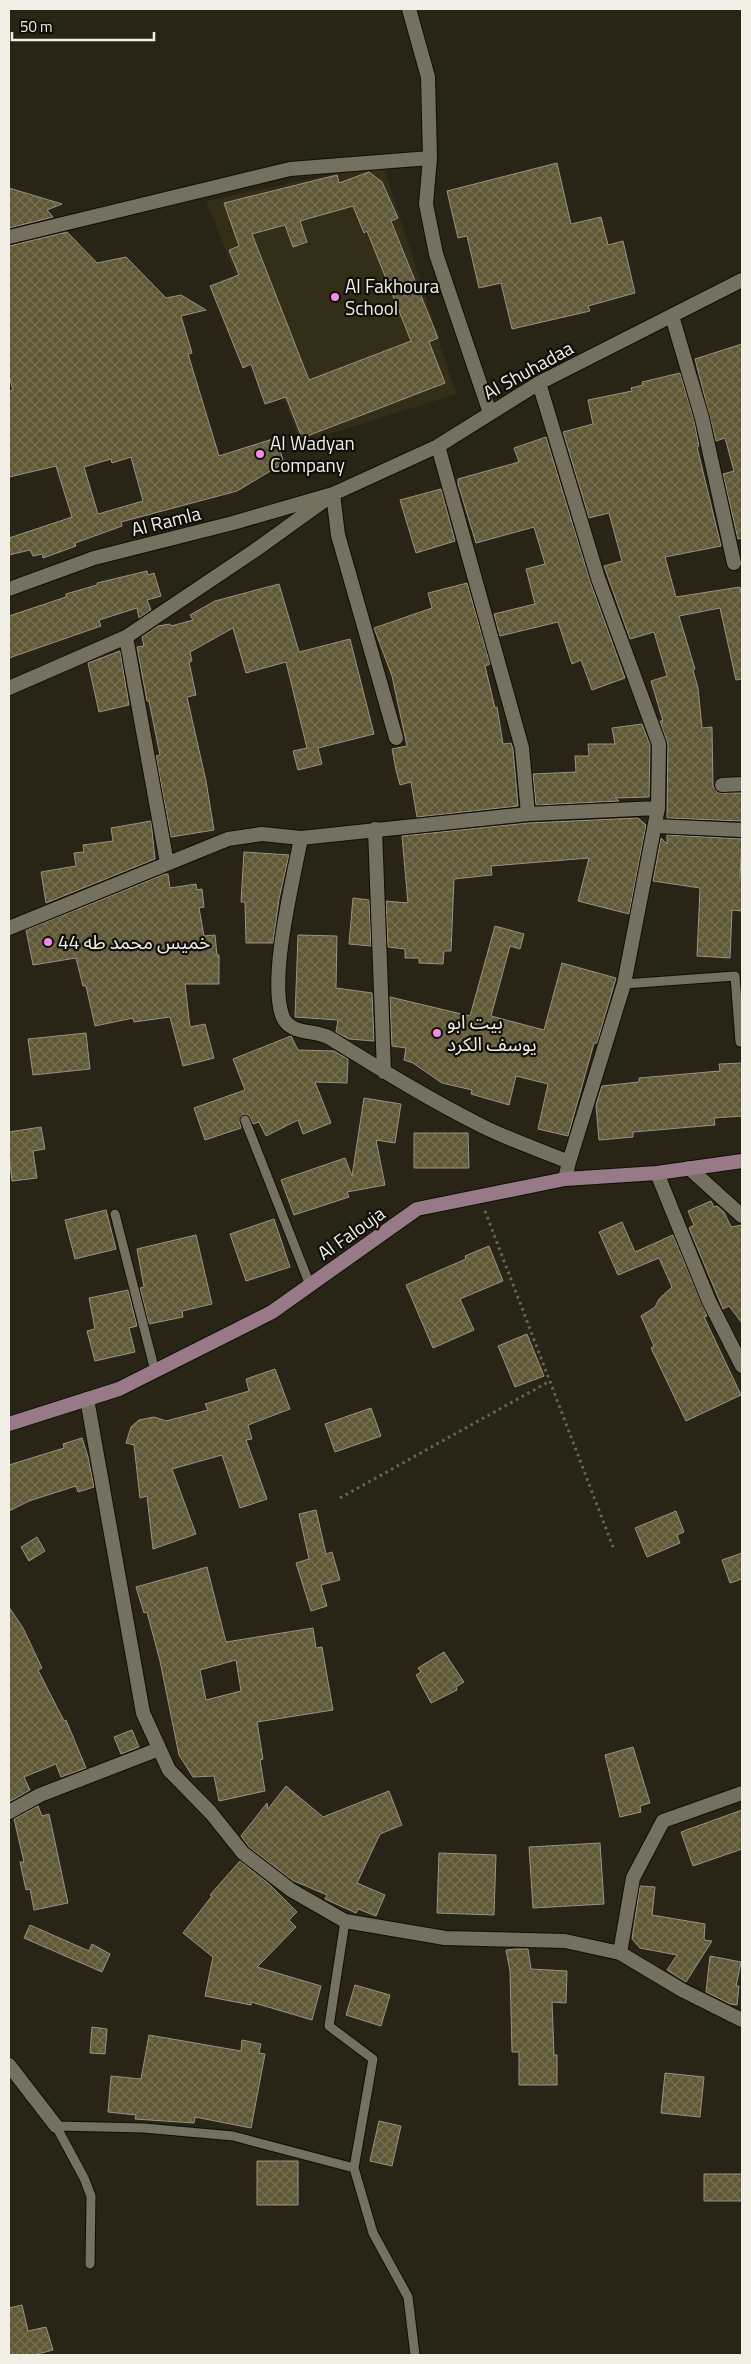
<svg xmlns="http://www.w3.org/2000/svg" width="751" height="2364" font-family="'Titillium Web','Noto Sans Arabic',sans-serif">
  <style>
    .built { fill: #322e18 }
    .building { fill: url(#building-cross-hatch); stroke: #969382; fill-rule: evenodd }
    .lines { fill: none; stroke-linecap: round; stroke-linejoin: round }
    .service-casing { stroke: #110e03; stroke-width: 11 }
    .minor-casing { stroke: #110e03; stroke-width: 16 }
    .secondary-casing { stroke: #110e03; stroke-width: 16 }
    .path { stroke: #686658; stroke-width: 3; stroke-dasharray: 2.5 4; stroke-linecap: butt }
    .service { stroke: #747160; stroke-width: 9 }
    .minor { stroke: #747160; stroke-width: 14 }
    .secondary { stroke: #977988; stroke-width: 14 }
    .poi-dot { fill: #f589ee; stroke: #0f0e08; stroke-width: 2 }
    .labels { text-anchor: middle; stroke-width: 4.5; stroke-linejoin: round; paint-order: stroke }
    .poi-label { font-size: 19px; fill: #f1efe6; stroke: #0f0e08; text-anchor: start }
    .street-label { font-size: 19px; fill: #f1efe6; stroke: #0f0e08 }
  </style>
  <defs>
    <pattern id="building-cross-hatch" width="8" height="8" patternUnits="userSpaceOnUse" patternTransform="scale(1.25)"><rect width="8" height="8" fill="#5e5836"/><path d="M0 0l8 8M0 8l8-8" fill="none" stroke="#767053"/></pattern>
  </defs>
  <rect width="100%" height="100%" fill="#282516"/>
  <path class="built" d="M383,164L456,394L301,443L206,201Z"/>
  <path class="building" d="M557,163L571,224L601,217L608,245L623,241L635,293L588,306L590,311L512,329L501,283L479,288L467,236L458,238L447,191Z
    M369,172L382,182L398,218L391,221L438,338L429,342L445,383L302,438L286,397L265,404L251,364L243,368L210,286L239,275L229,250L239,246L224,203L337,175L339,183ZM353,206L364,233L367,231L411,341L309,380L252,234L285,225L293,247L307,242L300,221Z
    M9,188L62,204L47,210L53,217L9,228Z
    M67,232L97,263L126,257L166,298L181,295L206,310L181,316L192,353L188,354L219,456L276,438L284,463L237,491L121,522L122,526L75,543L76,546L43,558L42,554L33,556L30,550L9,555V538L72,517L56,466L9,477V391L13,390L9,376V246ZM131,457L143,501L98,514L84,467L111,459L112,463Z
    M742,344V538L738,539L723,474L734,471L725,438L716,441L695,359Z
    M680,373L694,420L699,446L697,447L721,546L665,557L676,597L740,587L742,598V679L736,680L720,608L679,616L695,669L693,670L698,688L702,728L712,727L713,786L718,793H742V821L667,818L668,744L660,721H663L651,681L667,676L654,632L630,639L604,566L622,561L609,513L589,518L563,432L593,424L588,400L632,391L631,388L643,385L642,382Z
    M546,437L590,581L625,678L592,690L581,660L572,664L558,622L500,636L494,614L535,604L526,569L545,564L534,527L476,543L458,484V479L519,462L514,448Z
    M441,489L455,541L416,553L400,500Z
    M147,571L148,575L154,573L161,596L147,600L151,610L139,618L137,608L99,620L101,626L9,658V616L66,597V594L97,585V583Z
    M467,583L490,664L485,666L495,708L497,707L503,744L511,743L513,749L518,806L417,817L411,782L400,785L396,770L392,749L407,746L392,676L374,628L432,608L428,593Z
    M279,584L299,652L350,639L374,734L318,748L322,764L298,770L293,751L307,748L286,662L246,673L233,628L190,652L192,661L189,662L196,695L187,697L206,781L214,830L171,837L156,756L160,755L149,701H147L137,647L144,646L142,637L158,626L170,624L171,626L193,620L190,615L215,601Z
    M120,651L129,705L99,712L88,663Z
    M642,724L650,745L649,797L615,798L619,801L536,805L533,774L576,772L575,756H589L588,744H615L612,728Z
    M638,818L646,825L629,914L578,901L589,858L491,866L492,875L454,879L451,951H444L443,964L419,963V958H405V949L388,947L386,901L408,903L402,836L529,823Z
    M151,821L155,859L46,903L41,872L76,866L74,853L84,852L83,845L113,841L111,828Z
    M667,835L742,839L740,877H742V911L732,910L730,958L697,956L700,888L653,881L661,838L667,844Z
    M244,852L289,855L279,899L273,943H246L245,902H241Z
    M165,874H168L170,888L196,884L197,890L202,889L204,907L199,908L204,936L215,935L217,955H219V984H185L190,1027L205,1024L214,1058L183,1066L170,1017L134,1022L133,1018L95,1026L86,986H83L76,958L33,965L26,930Z
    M353,898L369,900L371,946L349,944Z
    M495,926L524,934L520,949L510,946L491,1016L544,1030L562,963L616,978L597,1043H594L568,1136L538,1129L548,1084L516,1076L509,1105L471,1094L472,1090L442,1083L413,1063L404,1060L406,1048L392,1046L390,997L470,1016Z
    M298,935L337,936L336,988L372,993L374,1041L349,1039L336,1032L338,1020L295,1017Z
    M86,1033L90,1069L33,1075L28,1039Z
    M291,1036L298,1050L334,1051L348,1059L347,1083L315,1082L331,1123L303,1134L298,1120L266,1136L259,1122L253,1124L249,1115L243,1114L239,1120L241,1128L205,1140L194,1108L245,1090L233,1059Z
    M742,1063V1116L714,1118L715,1125L633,1132V1137L599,1140L596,1105L602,1086L639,1082V1078L720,1071L719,1064Z
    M364,1098L401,1104L395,1143L376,1140L385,1185L347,1192L349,1197L294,1215L281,1180L345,1158L352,1176Z
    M41,1127L45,1149L33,1151L37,1178L12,1181L9,1155V1132Z
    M414,1133H468L469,1168H414Z
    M711,1201L714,1207L717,1206L724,1212L731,1227L742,1225V1323L729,1306L723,1309L689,1228L694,1225L688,1211Z
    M106,1210L116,1249L75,1259L65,1220Z
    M274,1219L290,1267L246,1281L230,1234Z
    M622,1222L635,1252L673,1235L707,1316L704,1317L741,1395L686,1421L651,1348L654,1346L641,1316L655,1307L659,1299L672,1287L659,1258L618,1275L599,1232Z
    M196,1235L212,1304L182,1311L183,1317L149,1324L140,1288L144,1287L137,1249Z
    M489,1246L503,1281L460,1299L474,1330L433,1348L406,1285L466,1259L465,1256Z
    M128,1290L137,1326L129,1328L135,1352L95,1361L87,1331L95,1329L89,1298Z
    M527,1334L544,1376L515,1387L498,1346Z
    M275,1369L290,1409L248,1425L252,1439L246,1440L267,1499L240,1508L222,1455L172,1469L196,1534L153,1549L147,1496L140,1498L134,1445L126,1443L131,1427L139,1420L154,1417L166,1421L208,1410L205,1404L249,1391L246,1379Z
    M371,1408L381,1436L335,1452L325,1424Z
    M82,1438L88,1457L94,1487L78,1492L76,1486L29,1501L9,1511V1465L64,1448L63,1444Z
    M316,1510L326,1554L332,1552L340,1580L321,1585L327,1606L311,1611L296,1563L309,1559L299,1514Z
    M676,1511L684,1532L677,1535L680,1543L647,1557L635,1528Z
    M37,1537L45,1551L29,1561L21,1547Z
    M742,1553V1579L730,1583L722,1560Z
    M207,1567L226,1642L313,1628L316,1648L322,1647L333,1710L257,1722L263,1759L260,1760L265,1791L219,1801L214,1776L193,1777L179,1755L160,1661L147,1612L144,1613L136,1587ZM236,1660L241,1691L206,1700L200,1670Z
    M9,1607L23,1628L42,1668L38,1670L64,1721L66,1720L86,1768L61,1777L56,1764L24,1777L30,1790L9,1802Z
    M444,1652L464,1682L456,1687L457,1690L431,1703L416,1675L421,1672L418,1668Z
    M132,1730L139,1747L121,1754L114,1737Z
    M633,1747L650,1803L640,1806L641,1812L620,1817L605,1755Z
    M286,1786L323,1817L389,1791L402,1825L380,1834L357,1883L385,1895L376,1916L358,1909L356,1913L325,1899L327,1895L292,1880L249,1847L241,1836L267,1803L268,1809Z
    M38,1806L42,1816L49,1814L68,1903L34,1910L30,1889L26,1890L20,1862H24L14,1819Z
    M742,1810V1849L693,1866L681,1832Z
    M600,1843L604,1904L533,1908L529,1847Z
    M439,1853L496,1855L494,1915L437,1913Z
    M240,1861L269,1884L297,1912L289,1920L296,1927L257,1967L321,1986L312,2020L251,2002V2005L205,1996L213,1957L183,1933L212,1896L210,1895Z
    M640,1886L655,1887L652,1915L705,1924L704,1940L712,1941L686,1982L667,1970L677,1955L640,1948L632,1939Z
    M30,1925L89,1951L92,1944L110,1954L102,1972L24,1938Z
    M516,1949H528L531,1969L567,1971L566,2003L552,2002L554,2055H557V2085H519V2052H512L510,1971L506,1950Z
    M710,1956L741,1962L736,1986H739L737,2005L730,2004L706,1992Z
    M355,1985L390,1995L381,2026L346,2015Z
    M92,2027L107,2029L105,2054L90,2053Z
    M149,2035L241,2051L242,2040L261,2044L259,2053L265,2054L251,2128L195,2117L194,2123L135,2119L136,2115L108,2112L111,2076L141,2079Z
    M665,2073L704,2077L700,2117L661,2113Z
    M379,2121L401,2126L392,2166L370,2161Z
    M257,2161H298V2205H257Z
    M704,2174H742V2201H704Z
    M22,2305L28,2331L46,2327L53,2350L34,2355H9V2308Z"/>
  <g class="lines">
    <defs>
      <path id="service" d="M624,984L735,976L740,1042
        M245,1120L310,1285
        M115,1214L155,1371
        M345,1921L329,2026L373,2059L354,2168L373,2233L408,2297L415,2355
        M90,2264L91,2196L84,2178L56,2126L144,2128L233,2136L354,2168"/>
      <path id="minor" d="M409,9L428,77L430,158L426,204L436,254L490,413
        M9,237L290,169L430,158
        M672,316L702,418L734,563
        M539,383L598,578L659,744L658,808
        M333,494L338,535L396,738
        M9,589L94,558L233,523L333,494L438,446L539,383L742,280
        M126,637L167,863
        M9,688L126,637L254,551L325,500
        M722,785L742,784
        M528,814L658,808L624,984L569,1162
        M656,826L742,830
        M375,829L384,1072
        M301,838L528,814L522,748L438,446
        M9,928L228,839L262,834L301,838C293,880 269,977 282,1015C289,1036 315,1029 330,1038C380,1069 430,1100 482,1126C510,1140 540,1150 569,1162L565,1179
        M689,1168L742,1216
        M657,1173L709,1301L742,1366
        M87,1399L143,1713L169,1770L211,1813L243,1853L291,1890L345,1921L445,1938L565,1941L620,1953L682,1990L742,2020
        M9,1812L40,1795L159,1749
        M620,1953L633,1878L663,1821L742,1793
        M9,2065L56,2126"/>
      <path id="secondary" d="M9,1424L119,1389L272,1312L417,1209L565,1179L657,1173L742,1161"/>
    </defs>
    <use href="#service" class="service-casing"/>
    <use href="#minor" class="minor-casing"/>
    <use href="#secondary" class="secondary-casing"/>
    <path class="path" d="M485,1211L613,1547
      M340,1498L550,1381"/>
    <use href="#service" class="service"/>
    <use href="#minor" class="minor"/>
    <use href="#secondary" class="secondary"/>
  </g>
  <g class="poi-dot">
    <circle cx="335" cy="297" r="5"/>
    <circle cx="260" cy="454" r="5"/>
    <circle cx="48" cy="942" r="5"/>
    <circle cx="437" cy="1033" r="5"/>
  </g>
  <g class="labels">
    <g class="poi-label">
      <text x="345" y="293">Al Fakhoura<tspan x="345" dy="22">School</tspan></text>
      <text x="270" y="450">Al Wadyan<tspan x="270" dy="22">Company</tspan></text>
      <text x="58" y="949">خميس محمد طه 44</text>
      <text x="447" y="1029">بيت ابو<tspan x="447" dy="22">يوسف الكرد</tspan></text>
    </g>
    <g class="street-label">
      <text transform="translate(528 370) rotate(-29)" y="7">Al Shuhadaa</text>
      <text transform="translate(166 521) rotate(-14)" y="7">Al Ramla</text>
      <text transform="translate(351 1233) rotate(-35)" y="7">Al Falouja</text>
    </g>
  </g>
  <rect width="751" height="2364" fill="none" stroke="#f1efe6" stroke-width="20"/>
  <path d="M12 32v8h142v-8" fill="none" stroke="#f1efe6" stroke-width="2.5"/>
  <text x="20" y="32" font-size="15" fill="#f1efe6" stroke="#0f0e08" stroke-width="4" paint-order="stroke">50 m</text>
</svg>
